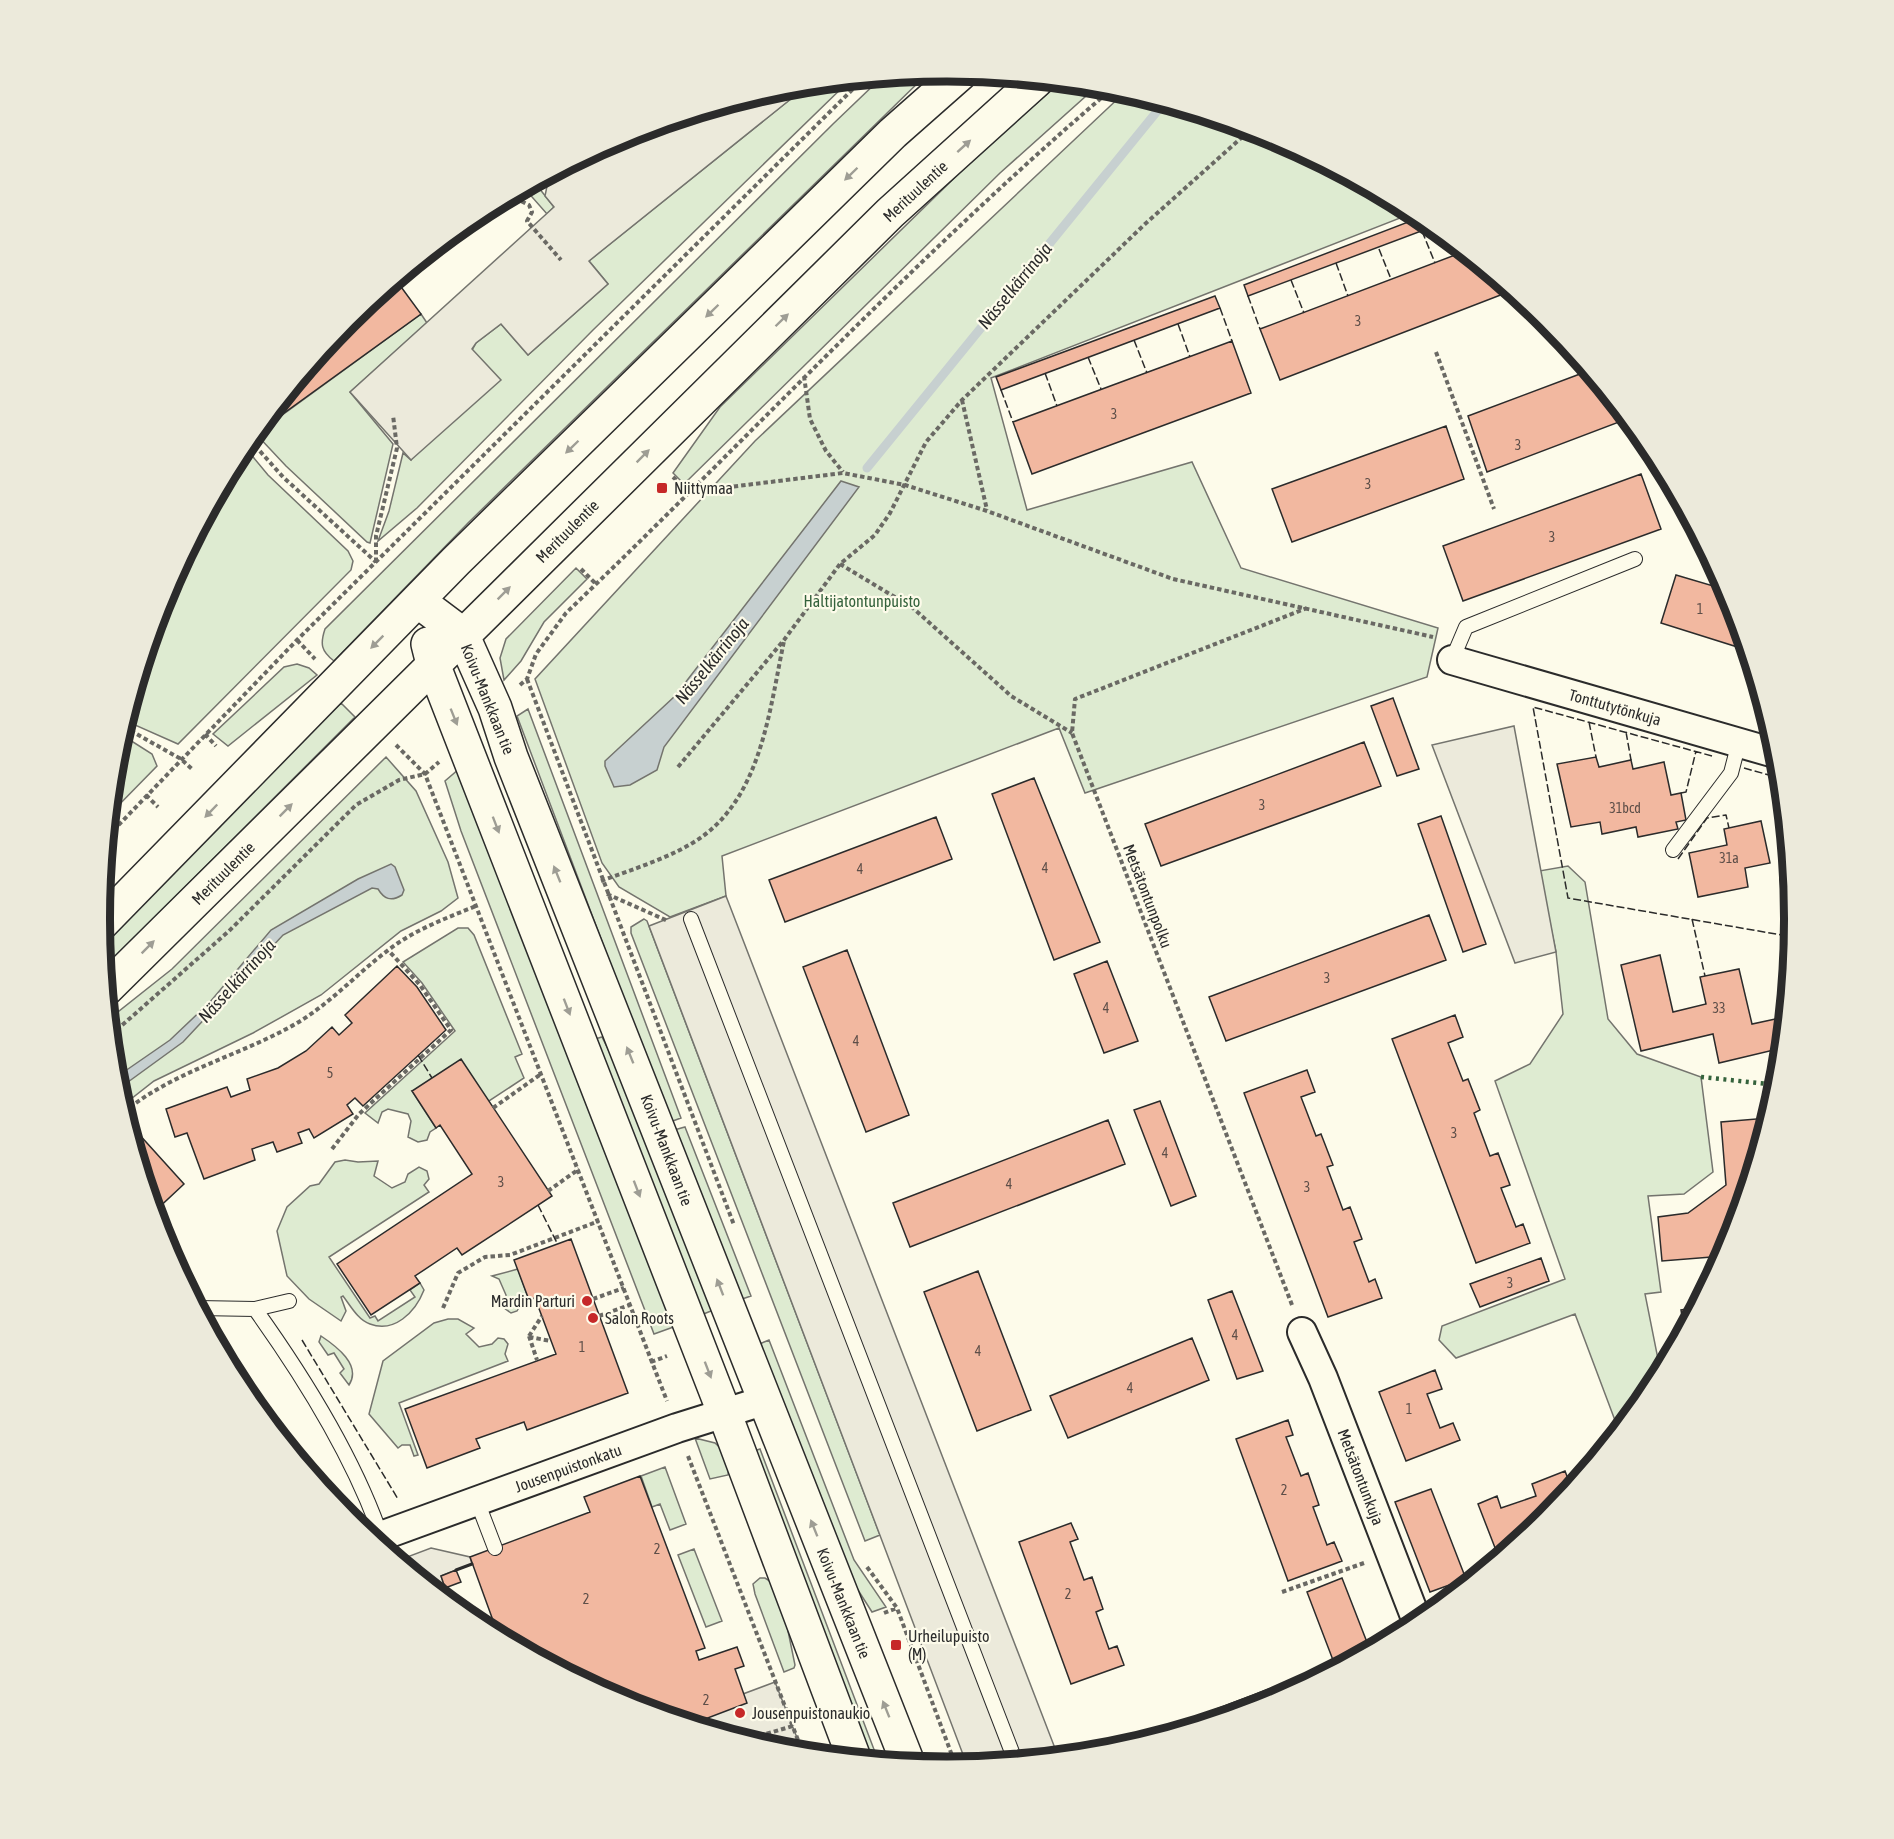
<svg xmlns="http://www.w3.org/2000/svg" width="1894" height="1839" font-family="'Asap Condensed',sans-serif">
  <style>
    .green { fill: #deebd1; stroke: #74746e; stroke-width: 1.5 }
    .parking { fill: #eceadb; stroke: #74746e; stroke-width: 1.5 }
    .water { fill: #c7d0d0; stroke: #74746e; stroke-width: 1.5 }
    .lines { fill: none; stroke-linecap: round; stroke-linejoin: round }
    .stream { stroke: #c7d0d0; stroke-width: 9 }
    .building { fill: #f2b8a0; stroke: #2b2b2b; stroke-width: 1.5 }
    .service-casing { stroke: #2b2b2b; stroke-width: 16 }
    .minor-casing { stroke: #2b2b2b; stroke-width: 32 }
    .primary-casing { stroke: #2b2b2b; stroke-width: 36 }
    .path { stroke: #6a6964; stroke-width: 4; stroke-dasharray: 4.5 3; stroke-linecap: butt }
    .service { stroke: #fdfbea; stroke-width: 14 }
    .minor { stroke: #fdfbea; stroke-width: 28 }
    .primary { stroke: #fdfbea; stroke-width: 33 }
    .hedge { stroke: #34623c; stroke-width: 4.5; stroke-dasharray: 3 4.5; stroke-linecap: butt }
    .fence { stroke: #2b2b2b; stroke-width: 1.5; stroke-dasharray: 8 3; stroke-linecap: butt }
    .wall { stroke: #2b2b2b; stroke-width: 3 }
    .oneway { fill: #9e9d94 }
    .poi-dot { fill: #c62828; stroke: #fdfbea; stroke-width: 2 }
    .labels { text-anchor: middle; stroke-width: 4.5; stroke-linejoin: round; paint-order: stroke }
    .number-label { font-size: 14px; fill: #5d4e48 }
    .street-label { font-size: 16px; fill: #2b2b2b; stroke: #fdfbea }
    .poi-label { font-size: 16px; fill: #2b2b2b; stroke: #fdfbea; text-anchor: start }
    .park-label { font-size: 16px; fill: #34623c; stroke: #fdfbea }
    .water-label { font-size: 18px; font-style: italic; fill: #2b2b2b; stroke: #fdfbea }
    .rim { fill: none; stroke: #2b2b2b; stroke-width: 8 }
  </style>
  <rect width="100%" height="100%" fill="#fdfbea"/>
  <path class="green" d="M927,74L468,523L334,661C321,651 320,644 325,629L833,124L880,79Z
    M848,82L593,330L417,508L378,541L389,511L403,453L411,460L476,343L501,324L528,355L608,284L589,261L601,251L807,86Z
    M1060,83L1096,87L1000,173L684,484L673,473L720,407L987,146Z
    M1125,92L1272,137L1413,213L991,378L1027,510L1192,462L1241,568L1438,628L1427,677L1085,793L1059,728L722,856L726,896L670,917L619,887L602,863L535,679L755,441Z
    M535,183L554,207L547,214L525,189Z
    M421,314L427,323L350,392L393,444L370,543L367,542L286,466L255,433L269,416L274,421Z
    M244,446L268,475L348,551L353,561L351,570L178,744L133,724L122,732L164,595Z
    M576,568L587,579L544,622L521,661L504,680L500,658L506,639Z
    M297,664L309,668L317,675L228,746L213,734L284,667Z
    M341,703L355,717L104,968L102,945L237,803Z
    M528,709L681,1118L670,1122L517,716Z
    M122,735L152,754L157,766L110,814L116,754Z
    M386,757L416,791L448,862L458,898L441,911L401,931L321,995L253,1033L154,1081L122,1106L116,1085L109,1019L172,969Z
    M459,769L679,1325L654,1334L461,831L445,781Z
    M1568,866L1585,882L1608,1019L1637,1054L1701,1077L1713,1172L1684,1194L1648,1196L1661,1292L1645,1294L1661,1374L1651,1391L1619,1431L1575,1314L1456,1358L1439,1340L1442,1326L1565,1279L1495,1081L1530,1064L1563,1014L1556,952L1539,871Z
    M644,919L647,921L880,1535L865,1541L631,933V927Z
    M458,928H468L474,935L522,1054L515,1057L524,1078L489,1101L412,1091L436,1128L430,1132L427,1140L418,1142L408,1137L411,1121L408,1114L388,1109L382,1112L378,1123L365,1113L455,1031L422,983L403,962Z
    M602,1037L636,1105L716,1309L701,1315L595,1039Z
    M685,1127L751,1296L739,1300L674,1130Z
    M345,1160L358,1162L378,1161L374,1176L392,1188L405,1182L408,1174L419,1167L427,1171L429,1179L424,1185L429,1192L329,1257L370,1318L375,1316L378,1321L415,1297L410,1290L420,1283L424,1290C415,1313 394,1333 370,1324C358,1320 350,1305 343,1296L341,1297L346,1311L341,1321L309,1299L287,1276L277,1231L287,1207L310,1186L319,1184L335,1162Z
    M518,1269L529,1300L521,1304L517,1311L511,1313L504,1308L506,1295L499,1279L492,1276Z
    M448,1319H458L474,1328L466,1334L479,1347L492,1344L498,1338L504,1339L508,1344L505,1354L508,1361L399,1403L418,1455L414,1456L410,1445H402L398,1448L369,1414L383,1361L434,1323Z
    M321,1336C336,1346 362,1365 349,1385L340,1373L344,1369L334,1353L328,1355L319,1342Z
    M769,1340L854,1560L886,1607L872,1612L842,1565L757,1345Z
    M695,1438L715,1443L730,1457L728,1475L710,1479Z
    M760,1449L878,1760L871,1759L754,1451Z
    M665,1467L686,1524L670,1530L660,1504L652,1507L641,1476Z
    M694,1549L722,1621L706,1627L678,1555Z
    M760,1578H765L779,1587L795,1665L794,1668L784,1672L755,1594L753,1584Z"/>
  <path class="parking" d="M807,86L589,261L608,284L528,355L501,324L476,343L472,349L501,380L411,460L350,392L554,207L545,196L549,176L623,136L782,88Z
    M1514,726L1556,952L1515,963L1432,745Z
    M726,896L1058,1756L967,1765L649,926Z
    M431,1548L470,1557L472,1564L441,1576L451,1603L403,1564L407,1557Z
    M775,1682L803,1753L781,1751L676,1719Z"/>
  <path class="water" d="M841,481L859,487L664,747L657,770L630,785L614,787L605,766V761L675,696Z
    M391,864L395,867L404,890L402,895C391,902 384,899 378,889L372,888L283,935L183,1042L117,1090L115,1078L170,1040L210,1002L271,930L358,879Z"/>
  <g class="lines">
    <path class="stream" d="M867,468L1163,104"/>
  </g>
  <path class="building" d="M1421,217L1432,227L1248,296L1244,285Z
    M1463,252L1511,291L1280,380L1260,329Z
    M396,280L421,314L273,421L269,416L348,320Z
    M1215,296L1220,308L1001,390L996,377Z
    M1232,341L1251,393L1032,474L1013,422Z
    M1588,371L1627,419L1487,472L1468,416Z
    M1446,426L1464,479L1292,542L1272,489Z
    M1641,474L1661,529L1463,601L1443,546Z
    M1676,575L1727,590L1747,650L1661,623Z
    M1393,698L1419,769L1397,776L1371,706Z
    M1364,742L1381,786L1161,866L1145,824Z
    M1596,757L1599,767L1631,760L1633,769L1664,762L1671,795L1681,793L1686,820L1676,822L1678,829L1638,837L1636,827L1602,834L1600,822L1571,827L1557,764Z
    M1034,778L1100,942L1054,960L992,794Z
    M1441,816L1486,944L1463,952L1418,824Z
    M936,817L952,859L785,922L769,880Z
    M1761,821L1770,863L1745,868L1748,887L1698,897L1689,853L1727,845L1724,829Z
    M1429,915L1446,960L1226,1041L1209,997Z
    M847,950L909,1115L866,1132L803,967Z
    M1660,955L1673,1012L1706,1004L1700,977L1739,969L1752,1024L1785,1017L1782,1048L1719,1063L1713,1034L1641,1051L1621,965Z
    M1107,961L1138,1041L1104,1053L1074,974Z
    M397,966L417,987L446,1030L363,1106L355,1098L347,1105L353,1114L314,1138L309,1129L298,1133L302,1143L277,1152L273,1142L252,1149L255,1160L204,1179L187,1133L175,1137L166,1109L227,1087L231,1097L250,1090L247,1079L278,1068L306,1051L332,1027L339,1035L352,1023L345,1015Z
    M1455,1015L1463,1037L1448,1043L1463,1081L1468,1079L1480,1110L1474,1113L1490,1156L1498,1153L1510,1185L1501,1188L1516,1227L1523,1224L1530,1243L1476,1263L1392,1039Z
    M461,1059L552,1196L462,1255L457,1248L415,1276L420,1283L371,1315L337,1264L472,1174L440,1125L436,1128L412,1091Z
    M1307,1070L1315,1092L1301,1097L1316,1136L1321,1134L1333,1165L1327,1167L1343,1210L1350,1207L1362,1239L1354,1242L1369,1282L1375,1279L1382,1298L1328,1317L1244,1093Z
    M1160,1101L1196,1196L1171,1206L1134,1110Z
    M1768,1118L1730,1244L1724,1256L1662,1261L1658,1217L1688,1213L1726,1185L1721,1122Z
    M1108,1120L1125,1164L910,1247L893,1203Z
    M137,1132L184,1184L154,1212L132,1137Z
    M571,1239L628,1393L527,1430L524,1422L476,1439L480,1448L427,1468L405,1409L556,1354L535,1298L529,1300L514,1260Z
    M1541,1258L1549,1281L1480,1307L1470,1284Z
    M978,1271L1031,1410L977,1431L924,1292Z
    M1232,1291L1263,1371L1237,1379L1208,1300Z
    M1696,1308L1684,1329L1681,1310Z
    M1192,1338L1209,1380L1068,1438L1050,1396Z
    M1435,1370L1442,1389L1427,1394L1440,1428L1453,1423L1460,1440L1406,1461L1379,1392Z
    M1288,1420L1293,1435L1286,1437L1301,1476L1308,1473L1319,1505L1313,1507L1327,1545L1334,1542L1342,1561L1288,1581L1236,1439Z
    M1565,1471L1570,1484L1577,1482L1546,1519L1499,1558L1478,1504L1497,1496L1501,1508L1536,1496L1532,1484Z
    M640,1476L705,1648L696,1651L699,1660L737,1647L744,1666L735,1669L747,1703L692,1724L622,1702L499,1637L470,1557L590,1512L584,1497Z
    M1431,1489L1466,1579L1430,1592L1395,1502Z
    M1071,1523L1078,1539L1070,1542L1084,1580L1092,1577L1103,1609L1096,1612L1109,1649L1117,1646L1124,1665L1071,1684L1019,1542Z
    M456,1570L461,1582L445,1588L441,1576Z
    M434,1578L440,1595L425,1582Z
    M1342,1578L1370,1650L1336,1668L1307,1592Z
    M1319,1670L1321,1676L1271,1703L1104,1752Z"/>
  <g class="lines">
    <defs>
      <path id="service" d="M1452,660L1466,627L1635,559
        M1673,850L1731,773L1739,742
        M691,919L1015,1760
        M198,1308L255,1309L289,1301
        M255,1309C303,1376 354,1458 381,1536L379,1538
        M477,1501L495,1548"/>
      <path id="minor" d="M1452,660L1778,754
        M1302,1332L1323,1378L1418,1624
        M381,1536L677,1428L763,1401"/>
      <path id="primary" d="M418,601L462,634L495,708L511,757L908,1763
        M428,644L433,664L724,1412L854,1758
        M100,925L456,561L893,133L961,73
        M106,989L890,213L1036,81"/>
    </defs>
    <use href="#service" class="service-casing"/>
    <use href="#minor" class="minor-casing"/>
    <use href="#primary" class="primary-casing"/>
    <path class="path" d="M499,203L521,201L529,205L532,212L527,221L561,260
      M1436,352L1494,509
      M804,376L810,419L826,451L843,472
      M962,400L987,510
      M250,440L283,477L376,562
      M673,477L689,492
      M689,492L843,473L905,485L987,511L1173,579L1433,637
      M376,562V536L397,448L393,415
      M840,564L913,608L1011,696L1072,733
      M581,569L596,584
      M297,640L315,659
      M527,679L734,1225
      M520,685L527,679L536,654L566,613C749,438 920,252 1113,88
      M124,727L181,759L193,770
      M205,734L216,746
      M396,745L425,774L667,1401
      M678,767L784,640L840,564L875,535L890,513L926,442L962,400L1145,224L1250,130
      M146,795L158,807
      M108,836L297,640L862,80
      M601,881C633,869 676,856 703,836C762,793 770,707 784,641
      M607,894L668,921
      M111,1035L229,931L356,805L399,780L425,774L439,762
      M493,1108L541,1074
      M124,1112C173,1072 235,1057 290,1027C331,1005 360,969 398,943C422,927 449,917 476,906
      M332,1149L359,1114L451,1030L420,985L389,951
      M548,1191L579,1169
      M593,1299L624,1288
      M1292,1305L1072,733L1075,699L1307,608
      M443,1308L458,1273L485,1257L510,1255L599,1221
      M599,1316L630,1305
      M529,1336L537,1360
      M529,1336L542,1316
      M529,1337L551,1341
      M651,1362L667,1356
      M688,1456L803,1753
      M867,1567L897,1608L956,1766
      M1282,1592L1364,1563
      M884,1613L897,1608
      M745,1740L793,1726
      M941,1764L954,1760"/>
    <use href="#service" class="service"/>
    <use href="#minor" class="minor"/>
    <use href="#primary" class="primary"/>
    <path class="hedge" d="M1701,1077L1778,1085"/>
    <path class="fence" d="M1422,231L1435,263
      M1379,249L1391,279
      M1336,263L1348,296
      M1291,280L1304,313
      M1248,296L1260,329
      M1220,308L1232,341
      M1178,324L1190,357
      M1134,340L1147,373
      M1088,357L1101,389
      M1045,373L1057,406
      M1001,390L1013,422
      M1589,722L1596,757
      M1626,732L1631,760
      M1712,756L1533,707L1568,898L1793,937
      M1744,768L1769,775L1788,857
      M1681,793L1686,792L1696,751
      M1678,859L1707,818L1726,815L1729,828
      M1692,919L1705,976
      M418,1055L432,1078
      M538,1205L557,1243
      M302,1340L398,1499"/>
    <path class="wall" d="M456,1570L472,1564
      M444,1585L451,1603"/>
  </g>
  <defs><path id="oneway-solid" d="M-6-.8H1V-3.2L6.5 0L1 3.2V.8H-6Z" transform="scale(1.5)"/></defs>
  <g class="oneway">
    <use href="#oneway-solid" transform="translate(964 146) rotate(-42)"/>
    <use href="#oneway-solid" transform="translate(851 174) rotate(136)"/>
    <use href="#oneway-solid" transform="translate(712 311) rotate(136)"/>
    <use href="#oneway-solid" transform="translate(782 320) rotate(-44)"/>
    <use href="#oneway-solid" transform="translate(572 447) rotate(136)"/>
    <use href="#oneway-solid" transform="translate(643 456) rotate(-45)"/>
    <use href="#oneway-solid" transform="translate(504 593) rotate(-45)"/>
    <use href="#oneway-solid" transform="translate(377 642) rotate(135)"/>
    <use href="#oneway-solid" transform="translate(454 717) rotate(68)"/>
    <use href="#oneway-solid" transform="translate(286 810) rotate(-45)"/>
    <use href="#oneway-solid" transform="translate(211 811) rotate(134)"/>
    <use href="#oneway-solid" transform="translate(496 825) rotate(69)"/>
    <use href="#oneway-solid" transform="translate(557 874) rotate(-112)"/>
    <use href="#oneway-solid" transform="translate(148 947) rotate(-45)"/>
    <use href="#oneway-solid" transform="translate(567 1007) rotate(69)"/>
    <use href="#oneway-solid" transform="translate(630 1055) rotate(-112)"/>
    <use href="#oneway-solid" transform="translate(637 1189) rotate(69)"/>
    <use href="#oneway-solid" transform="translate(720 1287) rotate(-111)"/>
    <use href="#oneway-solid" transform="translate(708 1370) rotate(69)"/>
    <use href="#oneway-solid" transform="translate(814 1528) rotate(-112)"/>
    <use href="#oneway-solid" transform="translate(886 1709) rotate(-112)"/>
  </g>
  <g class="poi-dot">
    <rect x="656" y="482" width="12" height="12" rx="3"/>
    <circle cx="587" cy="1301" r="6"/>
    <circle cx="593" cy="1318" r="6"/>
    <rect x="890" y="1639" width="12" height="12" rx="3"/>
    <circle cx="740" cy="1713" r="6"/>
  </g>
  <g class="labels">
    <g class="number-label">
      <text x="1358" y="326">3</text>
      <text x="1114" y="419">3</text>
      <text x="1518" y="450">3</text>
      <text x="1368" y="489">3</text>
      <text x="1552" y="542">3</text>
      <text x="1700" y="614">1</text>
      <text x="1262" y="810">3</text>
      <text x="1625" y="813">31bcd</text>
      <text x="1729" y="863">31a</text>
      <text x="1045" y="873">4</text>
      <text x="860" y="874">4</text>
      <text x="1327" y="983">3</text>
      <text x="1106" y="1013">4</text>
      <text x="1719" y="1013">33</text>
      <text x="856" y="1046">4</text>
      <text x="330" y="1078">5</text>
      <text x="1454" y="1138">3</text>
      <text x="1165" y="1158">4</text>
      <text x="501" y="1187">3</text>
      <text x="1009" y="1189">4</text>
      <text x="1307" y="1192">3</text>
      <text x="1510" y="1288">3</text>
      <text x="1235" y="1340">4</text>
      <text x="582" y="1352">1</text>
      <text x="978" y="1356">4</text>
      <text x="1130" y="1393">4</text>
      <text x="1409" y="1414">1</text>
      <text x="1284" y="1495">2</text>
      <text x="657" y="1554">2</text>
      <text x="1068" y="1599">2</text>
      <text x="586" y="1604">2</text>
      <text x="706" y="1705">2</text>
    </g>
    <g class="street-label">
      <text transform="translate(915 191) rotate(-43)" y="6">Merituulentie</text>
      <text transform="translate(567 531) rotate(-45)" y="6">Merituulentie</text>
      <text transform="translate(488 699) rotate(68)" y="6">Koivu-Mankkaan tie</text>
      <text transform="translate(1615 707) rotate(16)" y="6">Tonttutytönkuja</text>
      <text transform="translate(223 873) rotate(-45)" y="6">Merituulentie</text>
      <text transform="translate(1148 896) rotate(69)" y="6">Metsätontunpolku</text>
      <text transform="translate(667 1150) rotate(69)" y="6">Koivu-Mankkaan tie</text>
      <text transform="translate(568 1468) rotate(-20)" y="6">Jousenpuistonkatu</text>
      <text transform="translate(1361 1477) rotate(69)" y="6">Metsätontunkuja</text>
      <text transform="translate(844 1603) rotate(68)" y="6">Koivu-Mankkaan tie</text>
    </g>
    <g class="poi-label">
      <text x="674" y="494">Niittymaa</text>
      <text x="575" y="1307" text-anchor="end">Mardin Parturi</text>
      <text x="605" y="1324">Salon Roots</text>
      <text x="908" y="1642">Urheilupuisto<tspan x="908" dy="18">(M)</tspan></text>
      <text x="752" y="1719">Jousenpuistonaukio</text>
    </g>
    <g class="park-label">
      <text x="862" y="607">Haltijatontunpuisto</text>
    </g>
    <g class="water-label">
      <text transform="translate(1015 286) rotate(-51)" y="6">Nässelkärrinoja</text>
      <text transform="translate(712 661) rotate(-51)" y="6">Nässelkärrinoja</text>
      <text transform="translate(237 981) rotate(-48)" y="6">Nässelkärrinoja</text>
    </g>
  </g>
  <path d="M0 0H1894V1839H0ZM110 919a837 837 0 1 1 1674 0a837 837 0 1 1-1674 0Z" fill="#eceadb" fill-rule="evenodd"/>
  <path class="rim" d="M110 919a837 837 0 1 1 1674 0a837 837 0 1 1-1674 0Z"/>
</svg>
